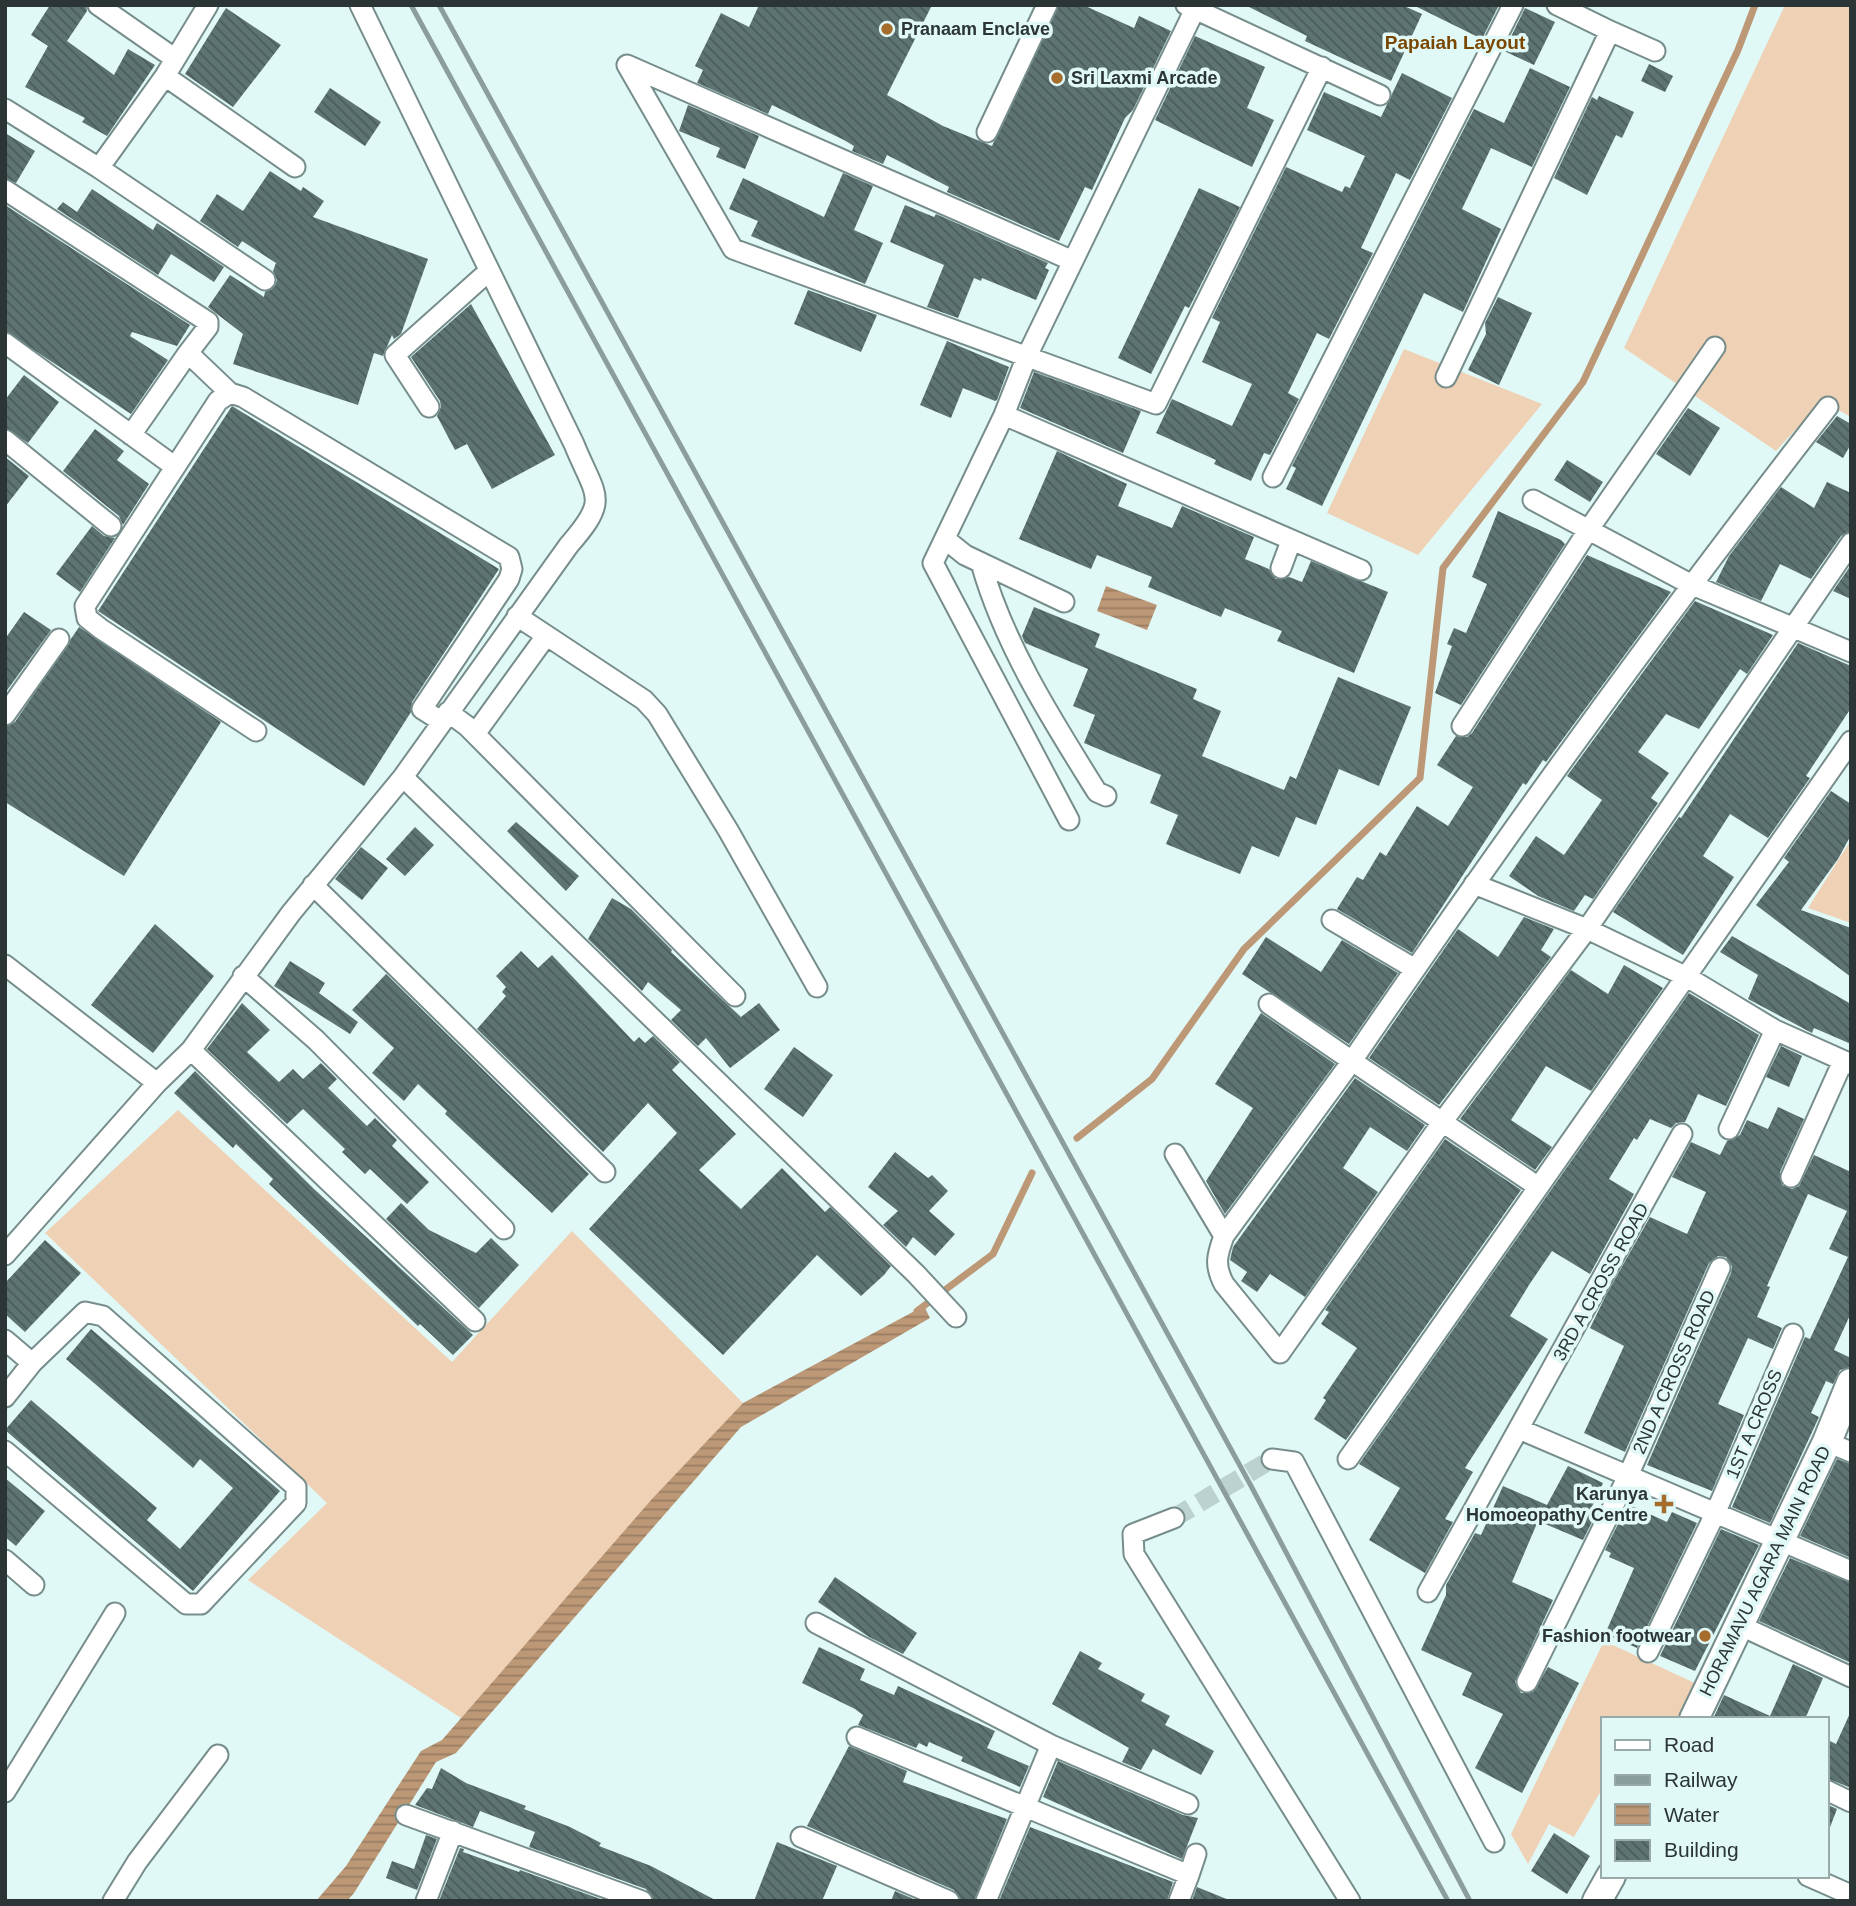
<svg xmlns="http://www.w3.org/2000/svg" width="1856" height="1906" font-family="Arial,sans-serif">
  <style>
    .grass { fill: #efd1b6 }
    .water { fill: url(#water-rules) }
    .lines { fill: none; stroke-linecap: round; stroke-linejoin: round }
    .stream { stroke: #bc9876; stroke-width: 7 }
    .building { fill: url(#building-back-hatch) }
    .street-tunnel { stroke: #bcd2d0; stroke-width: 19; stroke-dasharray: 19 10; stroke-linecap: butt }
    .street-casing { stroke: #768d8b; stroke-width: 23 }
    .secondary-casing { stroke: #768d8b; stroke-width: 32 }
    .street { stroke: #fff; stroke-width: 19 }
    .secondary { stroke: #fff; stroke-width: 28 }
    .rail { stroke: #8b9d9c; stroke-width: 5 }
    .poi-dot { fill: #a56c2b; stroke: #e0f9f7; stroke-width: 2.5 }
    .labels { text-anchor: middle; stroke-width: 7; stroke-linejoin: round; paint-order: stroke }
    .poi-label { font-size: 18px; font-weight: bold; fill: #2c3535; stroke: #e0f9f7; text-anchor: start }
    .street-label { font-size: 18px; fill: #2c3535; stroke: #e0f9f7 }
    .neighbourhood-label { font-size: 19px; font-weight: bold; fill: #794700; stroke: #e0f9f7 }
  </style>
  <defs>
    <pattern id="water-rules" width="6" height="5" patternUnits="userSpaceOnUse" patternTransform="scale(1.75)"><rect width="6" height="5" fill="#bc9876"/><path d="M0 2.5h6" fill="none" stroke="#997d62"/></pattern>
    <pattern id="building-back-hatch" width="6" height="6" patternUnits="userSpaceOnUse" patternTransform="scale(1.75)"><rect width="6" height="6" fill="#5e7473"/><path d="M-1 5l2 2M0 0l6 6M5-1l2 2" fill="none" stroke="#4a5b5a"/></pattern>
  </defs>
  <rect width="100%" height="100%" fill="#e0f9f7"/>
  <path class="grass" d="M1785,5H1851V417L1822,401L1776,451L1624,348Z
    M1404,349L1542,404L1418,555L1327,513Z
    M1851,840V923L1808,908Z
    M178,1110L452,1362L572,1231L743,1403L461,1718L248,1580L327,1503L45,1233Z
    M1604,1641L1697,1684L1680,1719H1602V1789L1574,1837L1549,1824L1528,1864L1511,1834Z"/>
  <path class="water" d="M1106,586L1157,605L1147,630L1097,611Z
    M924,1306L930,1318L741,1427L456,1753L436,1762L354,1893L347,1901H316L346,1866L421,1751L442,1740L652,1499L743,1403Z"/>
  <g class="lines">
    <path class="stream" d="M1077,1138L1152,1079L1244,949L1420,778L1443,568L1583,382L1738,50L1755,5
      M917,1311L993,1254L1032,1173"/>
  </g>
  <path class="building" d="M50,5H86L87,11L67,41L114,75L128,49L155,65L107,136L82,122L85,118L25,87L48,46L31,35Z
    M759,5H932L887,95L943,126L992,146L1059,5H1083L1134,28L1139,16L1171,31L1133,110L1125,118L1092,190L1085,187L1059,241L947,192L949,187L887,155L883,164L852,151L854,146L844,140L772,105L768,114L697,83L703,70L695,66L721,13L749,27Z
    M1245,5H1402L1422,14L1391,81L1305,41L1307,36Z
    M1413,5H1499L1482,39Z
    M226,8L281,45L233,107L185,74Z
    M1525,8L1555,22L1534,65L1504,51Z
    M1195,36L1265,67L1247,108L1274,120L1252,167L1155,120Z
    M1649,64L1673,76L1665,92L1641,81Z
    M1530,68L1570,87L1532,167L1491,148L1462,209L1501,229L1463,312L1424,293L1322,506L1286,489L1296,468L1292,466L1474,109L1504,123Z
    M1402,73L1452,98L1410,180L1396,173L1361,248L1373,253L1329,339L1317,333L1288,393L1299,399L1270,455L1264,453L1251,481L1214,464L1216,460L1156,433L1172,399L1232,426L1252,384L1202,362L1220,322L1212,318L1286,167L1342,192L1345,186L1350,188L1365,156L1307,130L1324,92L1381,117Z
    M330,88L381,122L365,146L314,112Z
    M1599,96L1634,112L1622,138L1616,135L1587,195L1554,178L1592,97L1597,100Z
    M688,105L759,136L745,169L716,157L720,148L679,131Z
    M5,133L35,151L16,183L5,178Z
    M270,171L301,191L303,187L324,201L313,217L428,259L401,334L394,339L392,335L383,356L374,353L358,405L233,364L243,334L208,307L230,275L264,297L265,292L275,286L277,280L273,271L276,263L242,241L238,247L200,221L217,194L243,211Z
    M843,173L873,186L854,230L883,243L865,284L751,236L758,221L729,209L743,178L824,217Z
    M1199,188L1240,207L1189,308L1185,306L1151,374L1118,358Z
    M92,189L153,230L157,223L224,267L214,282L171,254L158,275L57,209L63,202L77,212Z
    M5,205L190,325L177,346L132,332L130,336L168,360L131,414L5,331Z
    M905,205L934,217L936,214L1048,263L1045,268L1049,270L1036,300L982,278L981,281L974,278L958,318L927,307L944,265L890,242Z
    M808,290L877,315L861,352L794,324Z
    M1498,297L1532,313L1499,385L1468,370L1486,334L1485,323Z
    M471,304L555,455L492,489L467,444L455,450L437,416L441,407L440,401L411,357Z
    M947,341L1009,367L997,400L995,401L963,388L951,418L920,405Z
    M1034,372L1141,411L1123,453L1020,408Z
    M24,375L59,402L28,443L5,428V400Z
    M232,406L499,569L412,702L411,712L364,786L98,611Z
    M1688,408L1720,428L1690,476L1656,454Z
    M1837,416L1851,424V444L1843,458L1816,442Z
    M95,429L124,451L117,460L149,484L123,525L119,516L63,471Z
    M1057,451L1127,484L1118,506L1172,528L1182,506L1254,537L1245,559L1269,569L1276,579L1289,577L1302,582L1311,561L1388,592L1354,673L1277,641L1282,631L1225,608L1221,617L1148,587L1152,577L1097,555L1091,569L1019,539Z
    M5,457L29,476L5,507Z
    M1567,460L1603,482L1590,502L1554,480Z
    M1827,482L1851,493V531L1841,536L1811,579L1780,564L1761,601L1716,582L1729,556L1781,487L1814,508Z
    M1498,511L1561,540L1565,544L1461,705L1435,693L1452,646L1447,644L1454,628L1466,633L1487,584L1472,577Z
    M92,526L104,536L115,538L80,592L56,574Z
    M1587,555L1671,592L1546,762L1543,760L1526,785L1523,783L1412,953L1337,909L1357,877L1363,880L1380,852L1386,856L1417,806L1448,826L1473,787L1437,765L1456,736L1467,737L1472,733Z
    M1851,565V599L1833,591Z
    M1695,601L1773,635L1747,674L1740,669L1699,729L1666,714L1638,752L1669,773L1651,798L1658,803L1593,899L1585,895L1574,911L1538,896L1509,876L1536,836L1564,855L1602,800L1567,776Z
    M1034,607L1100,634L1095,647L1197,689L1193,699L1221,711L1202,756L1284,790L1290,776L1296,779L1338,677L1411,707L1379,786L1339,769L1316,825L1296,817L1279,857L1252,846L1240,874L1166,844L1178,815L1150,803L1161,775L1084,743L1095,715L1073,706L1088,669L1025,643L1022,636Z
    M24,612L51,630L5,693V639Z
    M79,627L221,722L124,876L5,802V727L15,722Z
    M1798,643L1851,666V708L1806,776L1810,778L1768,838L1730,814L1703,856L1734,877L1683,955L1613,912L1679,817L1681,818Z
    M1831,791L1851,804V835L1838,859L1801,910L1851,928V977L1756,905L1789,862L1784,858Z
    M516,822L579,876L566,891L507,831Z
    M415,827L434,845L405,876L386,859Z
    M361,847L388,868L362,900L335,879Z
    M612,898L631,909L672,950L671,952L741,1017L759,1003L780,1030L730,1068L706,1038L698,1046L671,1020L681,1010L648,982L642,991L588,939Z
    M1524,917L1554,929L1541,950L1551,957L1439,1105L1369,1058L1458,929L1498,957Z
    M155,924L214,976L153,1053L91,1005Z
    M1732,936L1851,1004V1044L1814,1028L1812,1033L1748,999L1758,975L1720,952Z
    M1266,937L1321,972L1342,940L1398,973L1349,1044L1242,974Z
    M521,951L538,968L552,955L634,1042L639,1037L645,1043L653,1036L680,1062L672,1070L736,1134L699,1170L741,1209L782,1168L825,1212L830,1207L891,1266L884,1275L861,1296L817,1255L723,1355L589,1229L677,1133L648,1103L603,1152L477,1029L506,996L502,992L506,987L496,976Z
    M290,961L325,983L319,993L358,1022L350,1034L274,986Z
    M1624,965L1663,988L1591,1091L1546,1066L1511,1120L1552,1147L1535,1170L1460,1119L1571,970L1608,994Z
    M386,974L589,1174L552,1213L445,1114L447,1111L418,1084L404,1101L372,1073L394,1048L352,1010Z
    M1689,993L1759,1035L1726,1106L1698,1094L1685,1122L1676,1123L1671,1128L1650,1119L1637,1140L1634,1138L1609,1179L1634,1194L1590,1274L1552,1251L1529,1285L1510,1316L1548,1339L1465,1468L1473,1472L1445,1519L1453,1522L1425,1573L1369,1540L1400,1488L1359,1464Z
    M242,1003L270,1030L247,1052L279,1082L293,1069L303,1079L321,1063L337,1079L328,1088L367,1126L375,1118L397,1140L392,1146L429,1182L407,1204L370,1169L365,1174L342,1152L345,1149L303,1109L287,1124L207,1049Z
    M1261,1013L1335,1064L1225,1214L1206,1181L1253,1108L1215,1084Z
    M1781,1046L1802,1056L1789,1087L1766,1077Z
    M794,1047L833,1075L803,1117L764,1089Z
    M195,1071L314,1189L473,1335L453,1355L420,1324L418,1326L269,1184L273,1179L236,1144L233,1148L174,1093Z
    M1355,1078L1425,1125L1407,1151L1370,1127L1343,1168L1378,1192L1305,1297L1270,1274L1257,1292L1241,1281L1247,1272L1230,1260L1233,1247Z
    M1778,1107L1804,1119L1780,1172L1782,1185L1792,1189L1799,1186L1814,1155L1851,1172V1313L1834,1350L1851,1358V1367L1840,1370L1833,1384L1826,1381L1811,1413L1819,1417L1770,1523L1732,1507L1805,1337L1810,1339L1848,1257L1829,1249L1847,1211L1808,1194L1767,1286L1770,1287L1757,1317L1782,1328L1773,1349L1748,1338L1718,1404L1744,1415L1712,1491L1647,1465L1731,1273L1732,1266L1726,1257L1718,1256L1709,1263L1625,1452L1584,1433L1624,1346L1590,1328L1606,1295L1650,1217L1687,1234L1706,1192L1672,1177L1691,1142L1720,1155L1727,1141L1740,1135L1747,1120L1768,1129Z
    M1445,1139L1521,1190L1346,1440L1314,1419L1326,1400L1323,1398L1357,1348L1321,1324L1329,1312L1325,1310Z
    M895,1152L928,1178L932,1175L948,1191L929,1211L955,1234L935,1256L913,1237L906,1247L883,1225L898,1211L868,1187Z
    M401,1203L429,1230L476,1253L491,1238L519,1265L479,1308L386,1219Z
    M45,1240L81,1273L25,1332L5,1314V1283Z
    M91,1329L280,1491L193,1591L5,1430L31,1400L157,1508L147,1520L180,1549L233,1488L200,1459L193,1468L66,1359Z
    M1837,1459L1851,1464V1558L1800,1536Z
    M1568,1466L1603,1483L1590,1511L1596,1514L1583,1540L1538,1521L1512,1582L1553,1600L1515,1682L1521,1693L1533,1692L1548,1667L1579,1683L1522,1793L1475,1768L1503,1714L1462,1695L1472,1673L1421,1650L1446,1595V1585L1475,1533L1481,1535L1503,1486L1547,1505Z
    M5,1478L45,1511L16,1546L5,1537Z
    M1632,1506L1667,1522L1672,1512L1697,1523L1637,1648L1605,1634L1634,1568L1609,1557L1611,1553L1605,1550L1618,1524L1623,1526Z
    M1721,1529L1759,1545L1695,1671L1660,1656Z
    M1790,1558L1851,1583V1663L1759,1621Z
    M835,1577L917,1633L903,1654L869,1637L818,1602Z
    M819,1647L865,1669L860,1680L894,1695L898,1686L995,1731L987,1748L1029,1766L1020,1787L961,1761L963,1757L929,1742L927,1747L919,1743L916,1748L858,1725L863,1715L855,1709L802,1683Z
    M1080,1651L1102,1663L1098,1669L1145,1694L1141,1701L1170,1716L1165,1725L1214,1751L1201,1775L1153,1749L1141,1770L1122,1762L1129,1748L1052,1704Z
    M1793,1664L1823,1678L1805,1719H1713L1724,1695L1770,1716Z
    M1851,1711V1788L1826,1778V1739L1836,1744Z
    M849,1746L907,1771L903,1782L1007,1819L974,1901H961L954,1890L807,1826Z
    M1058,1761L1183,1815L1198,1818L1182,1859L1043,1797Z
    M441,1768L466,1783L526,1806L524,1809L570,1827L601,1843L599,1846L651,1866L717,1901H654L646,1889L529,1847L535,1832L480,1811L473,1827L415,1805L427,1788L432,1789Z
    M1826,1804L1837,1809L1827,1835H1826Z
    M1030,1827L1173,1882L1167,1901H999Z
    M1554,1833L1590,1856L1567,1894L1531,1871Z
    M426,1835L437,1839L417,1890L386,1878L392,1861L414,1869Z
    M777,1842L837,1866L822,1901H754Z
    M460,1848L464,1849L463,1852L519,1872L520,1870L606,1901H439Z
    M1197,1887L1229,1900V1901H1192Z
    M895,1891L918,1901H891Z"/>
  <g class="lines">
    <path class="street-tunnel" d="M1174,1518L1272,1459"/>
    <defs>
      <path id="street" d="M98,5L174,58
        M208,5L165,76L99,168L265,280
        M1186,5L1380,95
        M1610,31L1655,51
        M165,76L295,167
        M5,109L99,168
        M987,132L1047,5
        M5,190L208,322V327L188,353L230,393
        M1073,261L627,65L733,249L1156,404L1322,67
        M5,343L174,466
        M1446,377L1610,31L1557,5
        M429,407L395,355L489,271
        M1004,415L1361,570
        M131,435L188,353
        M5,440L111,526
        M1273,477L1513,5
        M1533,500L1690,584L1851,652
        M945,539L965,555L1064,602
        M981,563C1004,645 1052,720 1097,792L1106,796
        M1281,568L1291,541
        M517,616L644,700L657,714L728,830L817,987
        M448,712L467,726L735,996
        M5,715L59,639
        M1462,726L1589,529L1715,347
        M256,731L101,629L87,618L85,606L218,401L230,393L243,397L509,557L512,569L509,579L422,709L441,721
        M475,734L546,636
        M403,777L916,1274L956,1317
        M1069,820L933,563L1004,415L1027,356L1197,5
        M1474,884L1587,929L1687,977L1775,1030L1851,1064
        M313,885L605,1172
        M1332,920L1415,969
        M5,965L157,1083
        M243,976L316,1040L504,1229
        M191,1050L475,1321
        M1729,1129L1775,1030
        M1175,1154L1224,1236L1352,1061L1269,1004
        M1791,1177L1843,1061
        M1537,1186L1352,1061C1504,838 1662,620 1828,407
        M1224,1236C1217,1255 1214,1265 1224,1284L1280,1353L1443,1121L1587,929L1851,543
        M5,1255L157,1083L191,1050L291,913L403,777L569,545C610,498 596,498 574,444L360,5
        M5,1340L32,1363
        M5,1397L32,1363L85,1312L103,1316L296,1487V1503L201,1604H186L5,1451
        M1519,1429L1851,1571
        M1827,1442L1851,1452
        M1272,1459L1294,1462L1494,1842
        M1348,1459L1851,741
        M1174,1518L1133,1534L1134,1554L1350,1901
        M5,1560L34,1585
        M1428,1592L1682,1134
        M816,1623L1051,1745
        M1739,1625L1851,1677
        M1648,1652L1715,1514L1793,1334
        M1527,1682L1628,1476L1720,1268
        M857,1737L1189,1875L1179,1901
        M1826,1790L1851,1802
        M5,1792L115,1613
        M406,1815L642,1901
        M801,1837L949,1901
        M1189,1875L1196,1854
        M1808,1876L1851,1895
        M113,1901L137,1862L218,1755
        M426,1901L453,1831
        M986,1901L1051,1745L1188,1804"/>
      <path id="secondary" d="M1694,1719L1827,1442L1851,1383
        M1597,1901L1611,1876"/>
    </defs>
    <use href="#street" class="street-casing"/>
    <use href="#secondary" class="secondary-casing"/>
    <use href="#street" class="street"/>
    <use href="#secondary" class="secondary"/>
    <path class="rail" d="M411,5L1448,1901
      M439,5L1250,1484L1470,1901"/>
  </g>
  <g class="poi-dot">
    <circle cx="887" cy="29" r="7"/>
    <circle cx="1057" cy="78" r="7"/>
    <path d="M1660.5 1493.5h7v7h7v7h-7v7h-7v-7h-7v-7h7z"/>
    <circle cx="1705" cy="1636" r="7"/>
  </g>
  <g class="labels">
    <g class="poi-label">
      <text x="901" y="35">Pranaam Enclave</text>
      <text x="1071" y="84">Sri Laxmi Arcade</text>
      <text x="1648" y="1500" text-anchor="end">Karunya<tspan x="1648" dy="21">Homoeopathy Centre</tspan></text>
      <text x="1691" y="1642" text-anchor="end">Fashion footwear</text>
    </g>
    <g class="street-label">
      <text transform="translate(1601 1282) rotate(-61)" y="6">3RD A CROSS ROAD</text>
      <text transform="translate(1674 1372) rotate(-66)" y="6">2ND A CROSS ROAD</text>
      <text transform="translate(1754 1424) rotate(-67)" y="6">1ST A CROSS</text>
      <text transform="translate(1765 1571) rotate(-64)" y="6">HORAMAVU AGARA MAIN ROAD</text>
    </g>
    <g class="neighbourhood-label">
      <text x="1455" y="49">Papaiah Layout</text>
    </g>
  </g>
  <rect width="1856" height="1906" fill="none" stroke="#2c3535" stroke-width="14"/>
  <rect x="1601" y="1717" width="228" height="161" fill="#e0f9f7" stroke="#98aba9" stroke-width="2"/>
  <rect x="1615" y="1740" width="35" height="10" fill="#ffffff" stroke="#98aba9" stroke-width="2"/>
  <text x="1664" y="1752" font-size="21" fill="#2c3535">Road</text>
  <rect x="1615" y="1775" width="35" height="10" fill="#8b9d9c" stroke="#98aba9" stroke-width="2"/>
  <text x="1664" y="1787" font-size="21" fill="#2c3535">Railway</text>
  <rect x="1615" y="1804" width="35" height="21" fill="url(#water-rules)" stroke="#98aba9" stroke-width="2"/>
  <text x="1664" y="1822" font-size="21" fill="#2c3535">Water</text>
  <rect x="1615" y="1840" width="35" height="21" fill="url(#building-back-hatch)" stroke="#98aba9" stroke-width="2"/>
  <text x="1664" y="1857" font-size="21" fill="#2c3535">Building</text>
</svg>
